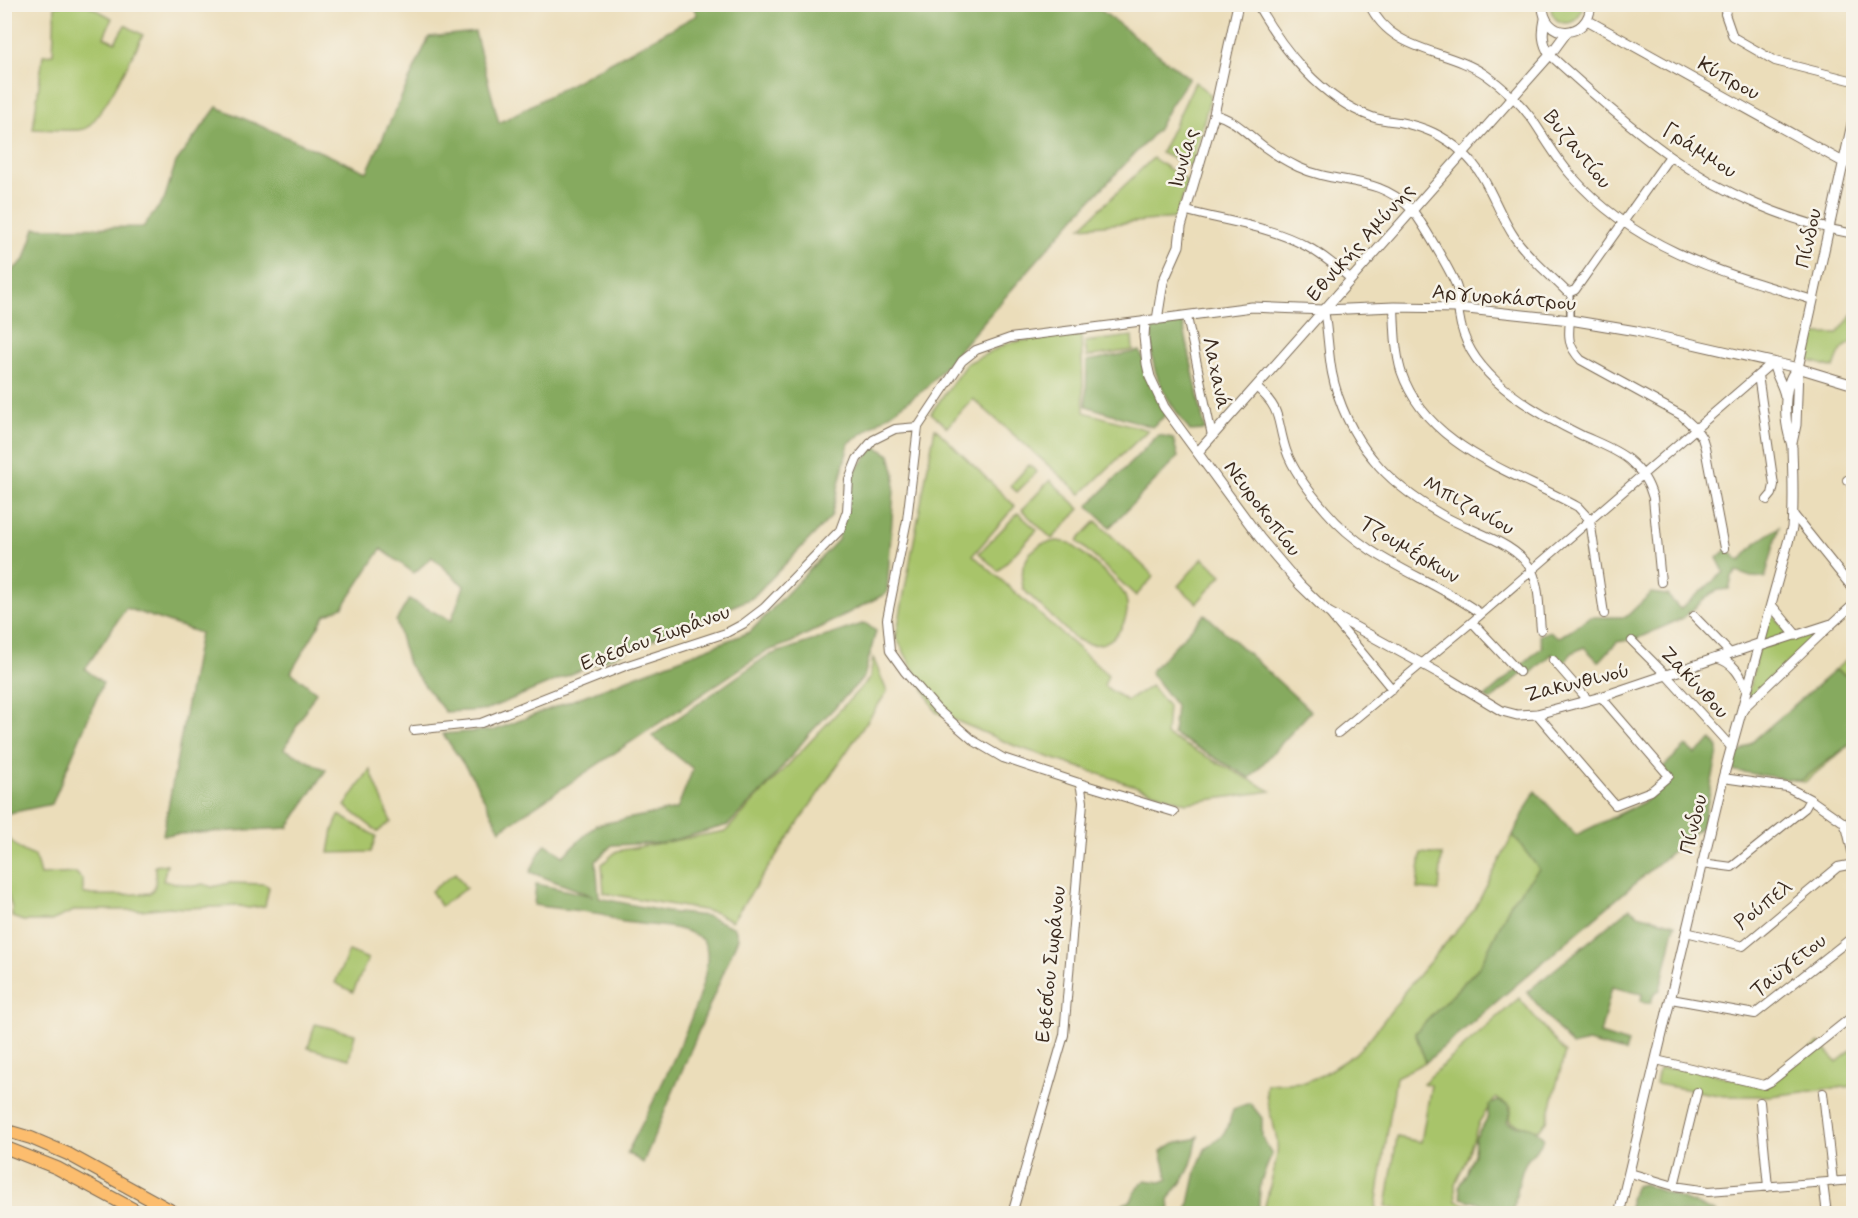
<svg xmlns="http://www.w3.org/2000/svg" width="1858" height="1218" font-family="Mynerve,sans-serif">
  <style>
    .green { fill: #a8c46b; stroke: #727744; stroke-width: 1.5 }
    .forest { fill: #86aa5f; stroke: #606a3e; stroke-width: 1.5 }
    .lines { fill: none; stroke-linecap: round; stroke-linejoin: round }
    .pedestrian-casing { stroke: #796955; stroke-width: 8 }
    .minor-casing { stroke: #796955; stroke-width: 10 }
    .tertiary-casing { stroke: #796955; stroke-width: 11 }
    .primary-casing { stroke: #796955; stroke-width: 14 }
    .pedestrian { stroke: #fff; stroke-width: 5 }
    .minor { stroke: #fff; stroke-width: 8 }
    .tertiary { stroke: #fff; stroke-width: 9 }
    .primary { stroke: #fcbd6e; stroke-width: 12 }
    .labels { text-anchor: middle; stroke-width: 5; stroke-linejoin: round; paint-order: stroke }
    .street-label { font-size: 21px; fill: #3b2a1e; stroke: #f7f3e8 }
  </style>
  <rect width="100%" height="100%" fill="#f7f3e8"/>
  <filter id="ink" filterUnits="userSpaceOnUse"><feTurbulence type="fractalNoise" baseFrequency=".0167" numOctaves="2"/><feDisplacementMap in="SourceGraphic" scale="12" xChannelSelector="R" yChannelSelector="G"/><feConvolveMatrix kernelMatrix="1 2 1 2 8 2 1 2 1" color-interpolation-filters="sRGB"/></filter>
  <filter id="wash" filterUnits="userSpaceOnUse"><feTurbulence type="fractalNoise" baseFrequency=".008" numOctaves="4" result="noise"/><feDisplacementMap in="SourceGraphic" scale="24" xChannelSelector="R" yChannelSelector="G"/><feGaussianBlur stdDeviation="1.35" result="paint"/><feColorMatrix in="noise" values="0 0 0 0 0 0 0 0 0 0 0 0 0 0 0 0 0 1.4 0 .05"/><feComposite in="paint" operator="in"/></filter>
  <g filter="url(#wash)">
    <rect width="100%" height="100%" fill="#ebddba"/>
    <path class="green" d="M55,5H88L112,18L104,37L115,42L125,25L143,35C135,51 99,124 84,129C73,132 46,129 33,129L43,55L53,54Z
      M1551,5H1582C1582,29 1550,29 1551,5Z
      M1195,82L1211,95L1191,167L1161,153Z
      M1153,158L1187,181L1177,218L1081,227Z
      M1853,314V343C1841,345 1838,357 1834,368L1807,360L1815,334H1837Z
      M1081,332L1084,412L1148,430L1081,494L973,399L947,427L931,413L966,364L1008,343Z
      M1132,336L1133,350L1087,357L1085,342Z
      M935,428L1015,506L973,555L1108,675L1104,686L1127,701L1151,686L1168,706L1166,735L1271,791L1186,803L1015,746L936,712L896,637Z
      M1029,465L1037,472L1017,492L1010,486Z
      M1050,480L1080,509L1052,539L1022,510Z
      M1018,513L1037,530L998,571L979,553Z
      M1096,521L1154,576L1136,596L1077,541Z
      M1057,541L1070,543L1075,547C1088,558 1119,582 1125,596C1132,614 1120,640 1100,644C1091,646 1081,642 1073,637L1027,593L1023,588L1022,580L1023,566L1030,553L1041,544Z
      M1203,558L1222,575L1197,603L1178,586Z
      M1769,610L1789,635L1761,643Z
      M1824,630L1746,701L1759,648Z
      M1853,654V688L1849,677L1835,670Z
      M873,657L887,692L732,921L714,912L604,893L602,864L617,851L726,831L870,678Z
      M1853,740V742L1805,782L1796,781H1800Z
      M370,769L391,822L383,827L378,832L345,806Z
      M339,815L376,836L371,852L329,853L333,830Z
      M4,833C14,844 20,852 35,856L40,875L76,873L83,880V893C93,898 136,894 150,893C159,885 154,876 155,866L167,864L163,881L195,886L203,884L212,887L229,883L264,884L269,887L265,906L248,908L240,906L184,908L169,907L140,910H76L51,921H23L12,917V908L5,885Z
      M1513,835L1540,869L1512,901L1480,966L1415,1033L1426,1062L1396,1077L1375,1213L1263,1214C1267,1194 1275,1173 1277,1153C1280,1130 1262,1103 1267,1084L1305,1082L1322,1075L1355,1054L1370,1038L1401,998L1404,992L1474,910Z
      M1421,853L1442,855L1439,891L1417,889Z
      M455,873L466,888L441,906L431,891Z
      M349,951L368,959L353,992L335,983Z
      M1519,998L1565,1053L1547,1121L1538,1130L1510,1122L1511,1107L1495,1098L1479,1122L1466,1161L1455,1184L1456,1201L1485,1211L1483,1213H1426L1386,1207L1397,1137L1421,1142L1431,1085L1423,1083Z
      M315,1024L355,1034L349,1059L308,1048Z
      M1819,1043L1837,1062L1853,1049V1086L1770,1096H1724L1656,1084L1659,1069L1689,1068L1759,1085L1770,1082Z"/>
    <path class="forest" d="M692,4L1094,5L1189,78L1169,108L1158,129L1076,216L925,389L849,443L831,517L752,598L486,710L445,712L408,664L396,621L409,599L451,621L464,586L432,557L414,573L381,549L343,607L325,615L291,672L316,692L284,749L326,770L288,828L163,835L200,633L126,608L85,669L103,683L52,804L5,814V277L25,259L35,228L143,227L164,200L176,162L217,107L367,172L429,37L475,32L499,123L697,15Z
      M1183,323L1205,430L1190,431C1166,397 1145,370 1153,325Z
      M1140,351L1166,415L1152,427L1086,406L1087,361Z
      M1158,435L1173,438L1178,457L1110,527L1088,506Z
      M875,446L890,455L895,475L887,593L790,643L765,652L500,830L473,778L443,734L495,730L750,632L838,540L849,479Z
      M1779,527L1765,578L1751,577L1737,572L1732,577L1729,589L1719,590L1712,593L1683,618L1636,639L1617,642L1599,662L1584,647L1572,653L1562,665L1552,654L1530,674L1524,672L1491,700L1485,697L1542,647L1539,635L1550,631L1558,638L1590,617H1626L1651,593L1667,595L1680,609L1724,572L1717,558L1727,549L1740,561L1756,543Z
      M1205,614L1311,711L1250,778L1173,734L1176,706L1150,672Z
      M865,623L876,631L864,677L810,733L766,787L728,825L663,843L612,845L596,861L599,898L667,912L707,916L735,928L738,938L643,1163L627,1153C642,1123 729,964 702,940C683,923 641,926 618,921C612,920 608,915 602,914C579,910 557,909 534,905L536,884L593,896L530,872L540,852L546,844L563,856L596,825L677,809L693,769L652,736L767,656Z
      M1835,670L1849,677L1853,688V742L1800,781L1729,770L1734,752L1739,753Z
      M1712,740L1718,748V752L1703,825L1426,1062L1415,1033L1480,966L1512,901L1539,869L1513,835L1535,791L1576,835L1644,802L1672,778L1663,767L1686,746L1695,754Z
      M1630,908L1638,914L1675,924L1660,990L1654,993L1651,1003L1641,1001L1642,994L1612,987L1600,1034L1628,1043L1625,1052L1588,1042L1572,1046L1527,992Z
      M1498,1101L1508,1105L1511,1112L1507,1123C1525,1130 1529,1120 1544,1139C1539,1150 1528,1156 1524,1166C1518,1180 1516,1198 1513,1213H1489L1491,1207L1461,1198L1459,1186L1466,1174L1474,1154L1475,1138L1487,1119L1489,1105Z
      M1250,1103L1262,1118V1137L1272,1154L1261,1181L1258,1213H1187L1196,1171L1205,1149L1221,1137L1228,1127L1233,1109Z
      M1198,1136C1192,1167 1189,1174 1169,1198L1170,1213H1145V1212L1110,1214L1105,1211L1131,1201L1135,1192L1145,1180L1161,1182L1168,1179L1161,1151L1174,1143L1194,1139Z
      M1643,1184L1718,1213H1630V1199L1636,1186Z"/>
  </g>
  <g filter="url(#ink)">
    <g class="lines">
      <defs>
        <path id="pedestrian" d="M1570,320V292"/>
        <path id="minor" d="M1257,4C1284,51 1320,98 1372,117C1380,120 1390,121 1399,122C1424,127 1444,135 1463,153C1489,176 1496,211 1515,238C1529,258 1549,274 1566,291L1570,292L1575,290L1670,156
          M1369,4C1392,54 1447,48 1486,75C1503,87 1520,103 1532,119C1545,138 1556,158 1571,175C1635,249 1723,273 1813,300
          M1728,4L1725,14L1733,37L1775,61L1854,81
          M1550,55C1589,90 1627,125 1669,155C1723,194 1789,222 1854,234
          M1214,114C1236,120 1246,133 1263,146C1274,154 1286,161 1298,167C1338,186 1377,174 1411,209C1420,218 1454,277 1457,288C1459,297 1458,307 1459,315C1463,343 1476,362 1496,381C1520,403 1552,421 1581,435C1596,442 1616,449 1629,460C1641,470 1649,483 1653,498L1661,582
          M1843,162L1854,165
          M1187,211C1227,222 1269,226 1306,246C1323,255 1337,267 1351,279
          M1394,307C1395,329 1395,350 1401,371C1427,448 1513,471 1578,507L1590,520L1604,614
          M1324,310C1328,331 1328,352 1332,373C1338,403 1353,436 1373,459C1392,483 1418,501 1444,516C1471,532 1517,542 1532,571C1540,588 1539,612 1541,630
          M1187,317L1212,436
          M1570,320C1568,338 1568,346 1581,360L1681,415L1696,429L1702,438L1705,448L1724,548
          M1145,321L1010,338L976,350L962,361L918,427L907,520L887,619L890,651L905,672L937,709L974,741L1003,758L1079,783L1174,812
          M1758,375L1774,485L1772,494L1767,500
          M1256,387C1283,410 1276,420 1286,450C1293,471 1312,495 1326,511C1370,563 1429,576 1481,614
          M1847,480L1854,488
          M1793,514L1854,590
          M1330,614L1392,689
          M1694,616L1730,653
          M1472,622L1519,672
          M1632,641L1667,676L1732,748
          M1759,647L1833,623L1854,604
          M1553,660L1588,700
          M1742,712L1746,706L1833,623
          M1537,714L1615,805L1651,791L1669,776L1601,697
          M414,730L481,723L625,666L726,633L743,624L764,608L840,530L847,511L849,479L857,459L873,440L895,429L918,427
          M1338,733L1472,622L1773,362
          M1723,778L1787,787L1810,799L1843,822L1847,830L1854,860
          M1702,863L1732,867L1805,808L1810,799
          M1686,932L1743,946L1838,867L1854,864
          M1671,999L1755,1014L1854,936
          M1656,1060L1764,1085L1770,1082L1854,1015
          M1823,1093L1833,1182
          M1760,1102L1768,1187
          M1630,1173L1674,1186L1709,1191L1854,1180
          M1823,1183L1827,1214
          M1674,1186L1697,1092
          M1012,1214L1064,1035L1083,802L1081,788L1079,783"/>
        <path id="tertiary" d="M1543,4C1542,40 1589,41 1591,4
          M1545,19C1542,33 1542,43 1550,55
          M1587,20L1843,162
          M1157,320L1163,282L1179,246L1181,227L1214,114L1238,4
          M1773,362C1775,375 1783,384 1785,396
          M1792,443L1796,425L1798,368L1854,115
          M1198,452L1550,55L1567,32
          M1771,605L1796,635
          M1761,643L1601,697L1537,714L1517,715L1502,711L1446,677L1328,612L1300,585L1260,538L1164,407L1150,377L1147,364L1144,337L1145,321L1252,307L1324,310L1394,307L1458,308L1570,320L1636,331L1798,368L1854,385
          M1717,658C1734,662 1741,676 1747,690
          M1619,1214L1723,778L1792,528C1794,501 1793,475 1792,448C1792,443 1790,440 1789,435C1784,416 1783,381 1798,368"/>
        <path id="primary" d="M4,1130L31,1138L68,1154L177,1214
          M4,1147L57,1168L142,1214"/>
      </defs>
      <use href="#pedestrian" class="pedestrian-casing"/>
      <use href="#minor" class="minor-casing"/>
      <use href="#tertiary" class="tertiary-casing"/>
      <use href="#primary" class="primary-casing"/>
      <use href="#pedestrian" class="pedestrian"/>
      <use href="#minor" class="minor"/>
      <use href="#tertiary" class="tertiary"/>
      <use href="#primary" class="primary"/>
    </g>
  </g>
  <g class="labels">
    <g class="street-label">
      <text transform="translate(1729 78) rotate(29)" y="7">Κύπρου</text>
      <text transform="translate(1578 149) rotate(51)" y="7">Βυζαντίου</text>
      <text transform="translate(1700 150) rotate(33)" y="7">Γράμμου</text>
      <text transform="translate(1183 158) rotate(-74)" y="7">Ιωνίας</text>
      <text transform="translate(1808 238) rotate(-78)" y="7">Πίνδου</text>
      <text transform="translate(1360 242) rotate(-48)" y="7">Εθνικής Αμύνης</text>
      <text transform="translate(1504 297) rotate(5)" y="7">Αργυροκάστρου</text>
      <text transform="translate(1217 373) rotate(78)" y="7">Λαχανά</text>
      <text transform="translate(1469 505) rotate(29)" y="7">Μπιζανίου</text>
      <text transform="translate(1263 508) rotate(53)" y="7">Νευροκοπίου</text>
      <text transform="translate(1410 549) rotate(31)" y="7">Τζουμέρκων</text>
      <text transform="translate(655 637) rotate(-20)" y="7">Εφεσίου Σωράνου</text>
      <text transform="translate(1577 682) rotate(-14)" y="7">Ζακυνθινού</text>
      <text transform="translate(1695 682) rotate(47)" y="7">Ζακύνθου</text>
      <text transform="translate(1693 824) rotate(-76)" y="7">Πίνδου</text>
      <text transform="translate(1763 904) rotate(-38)" y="7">Ρούπελ</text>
      <text transform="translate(1050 964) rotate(-84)" y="7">Εφεσίου Σωράνου</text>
      <text transform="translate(1788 965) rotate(-38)" y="7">Ταϋγετου</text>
    </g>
  </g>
  <rect width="1858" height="1218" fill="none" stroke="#f7f3e8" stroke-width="24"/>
</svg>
